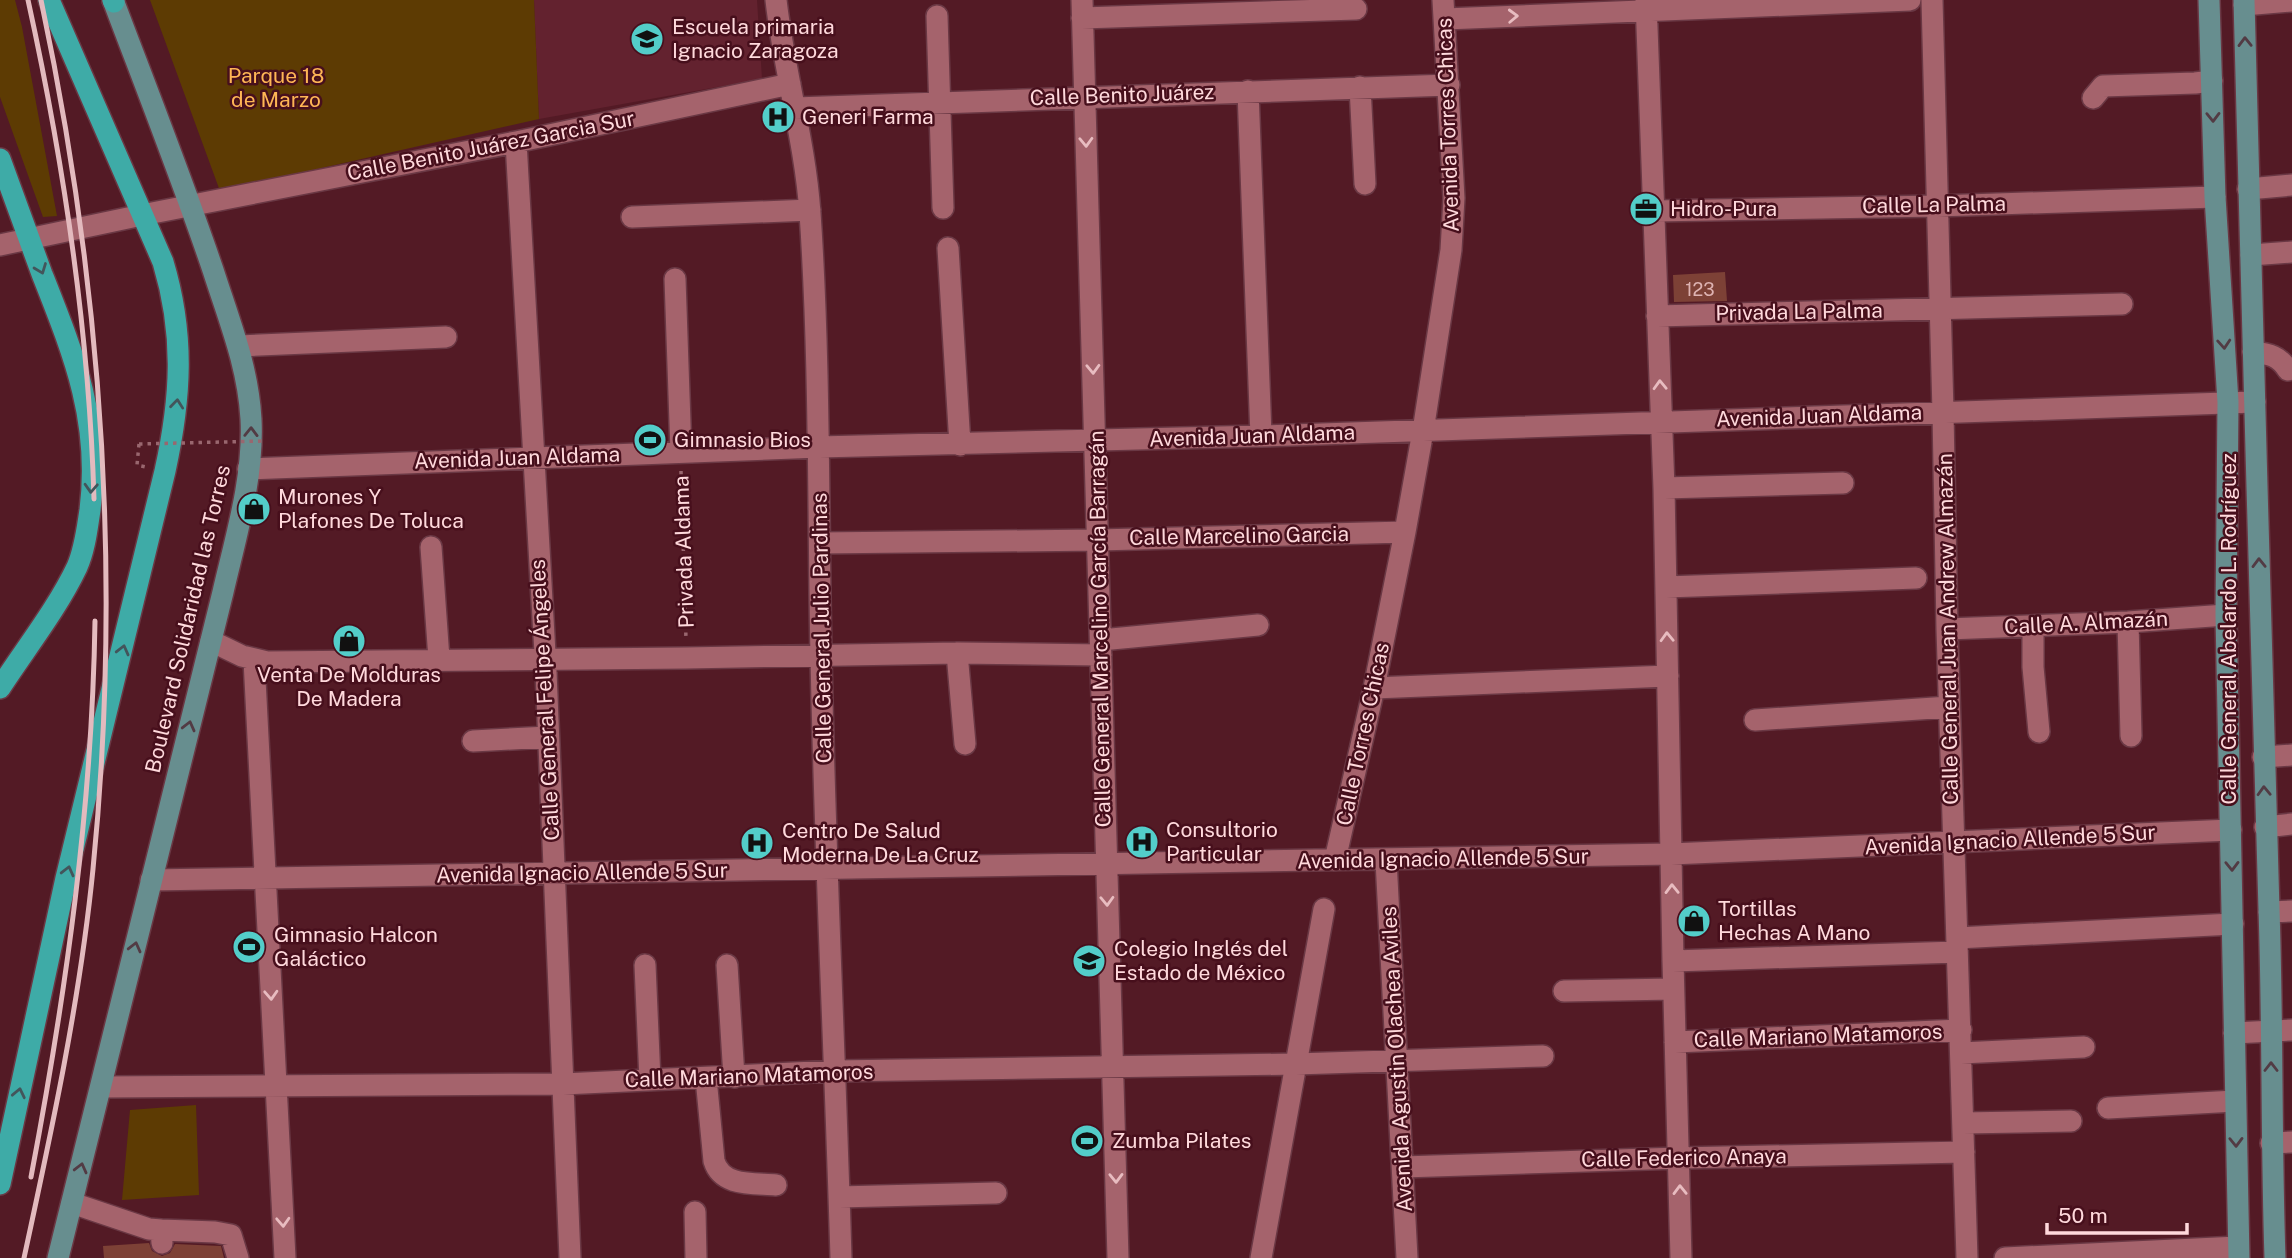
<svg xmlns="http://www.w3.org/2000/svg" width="2292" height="1258" font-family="'Public Sans',sans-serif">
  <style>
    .built { fill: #63222f }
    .green { fill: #5d3b03 }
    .building { fill: #7d4136 }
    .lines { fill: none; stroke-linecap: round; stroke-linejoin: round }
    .minor-casing { stroke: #6a3844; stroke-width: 24 }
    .major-casing { stroke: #6a3844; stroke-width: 24 }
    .highway-casing { stroke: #6a3844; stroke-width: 24 }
    .path { stroke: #99676f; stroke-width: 3.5; stroke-dasharray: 3.5 5; stroke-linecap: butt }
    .minor { stroke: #a5636c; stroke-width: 21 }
    .major { stroke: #678e8f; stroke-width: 21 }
    .highway { stroke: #3eaba7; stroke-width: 21 }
    .rail { stroke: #e3babe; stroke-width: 5 }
    .path-bridge { stroke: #99676f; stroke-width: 3.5; stroke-dasharray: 3.5 5; stroke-linecap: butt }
    .oneway { stroke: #e8bcc0 }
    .oneway2 { stroke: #523b44 }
    .oneway3 { stroke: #43555b }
    .labels { text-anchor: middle; stroke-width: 5; stroke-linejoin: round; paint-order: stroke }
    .number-label { font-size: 18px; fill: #deb3b2 }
    .poi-label { font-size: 21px; fill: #ffd9dc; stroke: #470f1c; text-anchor: start }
    .park-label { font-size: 21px; fill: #feb655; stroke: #470f1c }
    .street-label { font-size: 21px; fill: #ffd9dc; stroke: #470f1c }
  </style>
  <rect width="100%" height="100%" fill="#531a25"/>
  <path class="built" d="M534,0H757L762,79L539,119Z"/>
  <path class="green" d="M0,0H15L22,27L57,216L43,217L0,97Z
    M150,0H534L539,119L220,191Z
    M196,1105L199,1195L122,1200L130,1110Z"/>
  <path class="building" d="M1725,272L1727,301L1674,302L1673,275Z
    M149,1243L152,1251L162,1256L170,1253L175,1244L221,1246L224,1258H104L103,1246Z"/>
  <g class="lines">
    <defs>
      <path id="minor" d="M776,0C784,71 805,141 810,213C820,360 818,508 821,656C825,857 835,1057 841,1258
        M1082,0L1118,1258
        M1646,0L1664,488L1673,961L1681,1258
        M1932,0L1943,412L1947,629L1967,1258
        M2244,5L2292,1
        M937,16L943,208
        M1082,18L1356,9
        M1445,19L1910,0
        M1360,87L1365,184
        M1248,91L1261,436
        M2093,98L2103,86L2195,83L2212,81
        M795,108L1449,85
        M516,142L546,671L570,1258
        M2248,189L2292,185
        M1654,211L1937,206L2215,197
        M632,217L810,210
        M0,245L142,215L516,142L790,84
        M948,248L960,445
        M2251,255L2292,252
        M675,279L681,452
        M1657,316L2122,304
        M239,346L446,337
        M2253,352C2270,354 2279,356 2288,370
        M248,469L819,447L1261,436L2255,402
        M1664,488L1843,483
        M820,543L1098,540L1405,532
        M431,547L439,659
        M1666,587L1916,578
        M2128,622L2131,736
        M2033,626V667L2039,732
        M1947,629L2128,622L2226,615
        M1101,640L1258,625
        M211,641L242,656L267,662L686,658L957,653L1101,655
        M957,653L965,744
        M254,660L285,1258
        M1374,688L1668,676
        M1755,720L1949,707
        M473,741L548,737
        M2263,757L2292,755
        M2265,827L2292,824
        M1335,860L1374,688L1405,532L1423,431L1451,250L1454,198L1443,0
        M1386,860L1407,1258
        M151,880L1671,854L2231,830
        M2269,912L2292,911
        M1957,938L2233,924
        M1673,961L1957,952
        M645,965L650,1080
        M727,965L734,1077
        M1564,991L1673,989
        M2234,1033L2292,1030
        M1675,1042L1961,1030
        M1961,1053L2084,1047
        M706,1078L714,1161C722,1187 753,1183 776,1185
        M101,1087L563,1084L835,1071L1296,1064L1543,1056
        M2108,1108L2235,1101
        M1963,1123L2071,1121
        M2271,1143L2292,1142
        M1403,1167L1679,1158L1964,1152
        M839,1197L996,1193
        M72,1203L149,1229L161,1230L162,1243
        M695,1212L696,1258
        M161,1230L215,1232L231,1235L238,1258
        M1261,1258L1324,909
        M2005,1258L2238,1247"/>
      <path id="major" d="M2209,0L2215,197L2228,402L2226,615L2239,1258
        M2244,0C2252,303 2260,607 2269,910C2273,1026 2271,1142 2275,1258
        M58,1258L223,592C236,536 254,477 251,419C248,366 229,320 213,270C182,179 147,90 113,0"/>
      <path id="highway" d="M113,0L114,2
        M0,159C14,197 28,236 42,274C74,355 101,421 90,510C87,529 85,549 77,567C57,609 26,648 0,688
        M0,1184L66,878L165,471C181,398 185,335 163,262L49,0"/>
    </defs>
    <use href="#minor" class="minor-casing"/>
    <use href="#major" class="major-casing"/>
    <use href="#highway" class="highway-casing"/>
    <path class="path" d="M139,444L137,465L146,467
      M681,471L686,639"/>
    <use href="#minor" class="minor"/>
    <use href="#major" class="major"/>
    <use href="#highway" class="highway"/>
    <path class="rail" d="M28,0C64,164 89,331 94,499
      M31,1177C66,993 92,809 95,621
      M24,1258C52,1129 80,1000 93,869C122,577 102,286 41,0"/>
    <path class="path-bridge" d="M139,444L264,441"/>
  </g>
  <defs><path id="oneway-chevron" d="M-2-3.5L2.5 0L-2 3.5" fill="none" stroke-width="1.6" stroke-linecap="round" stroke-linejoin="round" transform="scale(1.75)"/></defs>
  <g class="oneway">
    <use href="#oneway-chevron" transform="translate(1513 16) rotate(-2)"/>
    <use href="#oneway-chevron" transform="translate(1086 142) rotate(88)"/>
    <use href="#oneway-chevron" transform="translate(1093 369) rotate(88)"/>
    <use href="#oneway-chevron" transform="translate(1660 385) rotate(-92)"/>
    <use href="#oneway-chevron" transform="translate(1667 637) rotate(-92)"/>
    <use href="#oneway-chevron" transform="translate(1672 889) rotate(-91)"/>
    <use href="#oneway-chevron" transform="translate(1107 901) rotate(88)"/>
    <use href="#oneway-chevron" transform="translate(271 995) rotate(87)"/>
    <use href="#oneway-chevron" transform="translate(1116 1178) rotate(89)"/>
    <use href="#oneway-chevron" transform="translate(1680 1190) rotate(-91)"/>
    <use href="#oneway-chevron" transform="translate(283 1222) rotate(87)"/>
  </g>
  <g class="oneway2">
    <use href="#oneway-chevron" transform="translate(2245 42) rotate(-91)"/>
    <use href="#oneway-chevron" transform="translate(2213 117) rotate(89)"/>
    <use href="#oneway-chevron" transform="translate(2224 344) rotate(86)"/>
    <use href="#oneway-chevron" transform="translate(251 432) rotate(-89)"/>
    <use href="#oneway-chevron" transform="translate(2259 563) rotate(-91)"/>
    <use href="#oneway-chevron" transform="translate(189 726) rotate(-76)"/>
    <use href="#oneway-chevron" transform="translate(2264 791) rotate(-92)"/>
    <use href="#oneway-chevron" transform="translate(2232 866) rotate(89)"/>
    <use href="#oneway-chevron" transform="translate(135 947) rotate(-76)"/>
    <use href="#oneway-chevron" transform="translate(2271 1067) rotate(-90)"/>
    <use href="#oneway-chevron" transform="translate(2236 1142) rotate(89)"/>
    <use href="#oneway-chevron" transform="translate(81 1168) rotate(-76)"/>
  </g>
  <g class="oneway3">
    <use href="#oneway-chevron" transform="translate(41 269) rotate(69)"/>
    <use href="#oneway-chevron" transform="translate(177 404) rotate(-84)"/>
    <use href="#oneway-chevron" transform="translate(91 488) rotate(93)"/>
    <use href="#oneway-chevron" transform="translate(123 650) rotate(-76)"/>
    <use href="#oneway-chevron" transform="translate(68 871) rotate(-76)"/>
    <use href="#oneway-chevron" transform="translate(19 1093) rotate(-78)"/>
  </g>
  <defs>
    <symbol id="school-disc" viewBox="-11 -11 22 22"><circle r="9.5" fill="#53cdc9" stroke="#470f1c"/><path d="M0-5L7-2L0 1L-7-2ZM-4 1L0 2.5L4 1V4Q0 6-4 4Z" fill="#111"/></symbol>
    <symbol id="hospital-disc" viewBox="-11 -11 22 22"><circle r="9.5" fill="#53cdc9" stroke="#470f1c"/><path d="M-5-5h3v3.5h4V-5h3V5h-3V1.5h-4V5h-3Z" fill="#111"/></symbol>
    <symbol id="office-disc" viewBox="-11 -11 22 22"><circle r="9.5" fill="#53cdc9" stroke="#470f1c"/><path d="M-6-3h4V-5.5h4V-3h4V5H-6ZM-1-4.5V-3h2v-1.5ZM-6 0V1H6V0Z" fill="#111"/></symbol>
    <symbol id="stadium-disc" viewBox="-11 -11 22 22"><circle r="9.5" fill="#53cdc9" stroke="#470f1c"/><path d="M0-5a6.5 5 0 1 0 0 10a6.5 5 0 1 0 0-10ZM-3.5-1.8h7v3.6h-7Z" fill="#111"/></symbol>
    <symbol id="shop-disc" viewBox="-11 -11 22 22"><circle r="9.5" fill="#53cdc9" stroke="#470f1c"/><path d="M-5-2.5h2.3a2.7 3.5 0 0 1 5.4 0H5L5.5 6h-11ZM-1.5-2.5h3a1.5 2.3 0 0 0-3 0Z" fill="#111"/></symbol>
  </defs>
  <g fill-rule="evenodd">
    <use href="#school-disc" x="628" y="20" width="38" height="38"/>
    <use href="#hospital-disc" x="759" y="98" width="38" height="38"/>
    <use href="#office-disc" x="1627" y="190" width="38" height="38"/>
    <use href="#stadium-disc" x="631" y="421" width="38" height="38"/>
    <use href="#shop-disc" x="235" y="490" width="38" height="38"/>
    <use href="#shop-disc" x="330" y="622" width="38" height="38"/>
    <use href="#hospital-disc" x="1123" y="823" width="38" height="38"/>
    <use href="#hospital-disc" x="738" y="824" width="38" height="38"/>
    <use href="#shop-disc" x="1675" y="902" width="38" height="38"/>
    <use href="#stadium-disc" x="230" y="928" width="38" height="38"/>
    <use href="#school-disc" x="1070" y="942" width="38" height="38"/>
    <use href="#stadium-disc" x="1068" y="1122" width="38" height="38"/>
  </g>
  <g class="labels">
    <g class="number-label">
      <text x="1700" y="296">123</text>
    </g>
    <g class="poi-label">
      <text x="672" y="34">Escuela primaria<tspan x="672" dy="24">Ignacio Zaragoza</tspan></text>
      <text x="802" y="124">Generi Farma</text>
      <text x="1670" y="216">Hidro-Pura</text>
      <text x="674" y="447">Gimnasio Bios</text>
      <text x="278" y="504">Murones Y<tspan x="278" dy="24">Plafones De Toluca</tspan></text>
      <text x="349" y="682" text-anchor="middle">Venta De Molduras<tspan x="349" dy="24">De Madera</tspan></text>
      <text x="1166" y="837">Consultorio<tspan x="1166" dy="24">Particular</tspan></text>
      <text x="782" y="838">Centro De Salud<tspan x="782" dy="24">Moderna De La Cruz</tspan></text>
      <text x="1718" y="916">Tortillas<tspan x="1718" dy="24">Hechas A Mano</tspan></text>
      <text x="274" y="942">Gimnasio Halcon<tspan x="274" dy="24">Galáctico</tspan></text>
      <text x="1114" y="956">Colegio Inglés del<tspan x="1114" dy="24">Estado de México</tspan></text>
      <text x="1112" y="1148">Zumba Pilates</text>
    </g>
    <g class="park-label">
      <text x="276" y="83">Parque 18<tspan x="276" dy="24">de Marzo</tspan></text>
    </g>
    <g class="street-label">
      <text transform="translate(1122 95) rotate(-2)" y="7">Calle Benito Juárez</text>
      <text transform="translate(1448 125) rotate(-92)" y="7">Avenida Torres Chicas</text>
      <text transform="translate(491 146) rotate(-11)" y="7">Calle Benito Juárez Garcia Sur</text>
      <text transform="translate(1934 205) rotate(-1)" y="7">Calle La Palma</text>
      <text transform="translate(1799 312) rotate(-1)" y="7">Privada La Palma</text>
      <text transform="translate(1819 416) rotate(-2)" y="7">Avenida Juan Aldama</text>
      <text transform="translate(1252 436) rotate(-2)" y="7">Avenida Juan Aldama</text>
      <text transform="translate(517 458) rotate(-2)" y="7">Avenida Juan Aldama</text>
      <text transform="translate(1239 536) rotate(-1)" y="7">Calle Marcelino Garcia</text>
      <text transform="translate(684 552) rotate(-92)" y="7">Privada Aldama</text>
      <text transform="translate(188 619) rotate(-77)" y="7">Boulevard Solidaridad las Torres</text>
      <text transform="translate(2086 623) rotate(-3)" y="7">Calle A. Almazán</text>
      <text transform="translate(822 628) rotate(-91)" y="7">Calle General Julio Pardinas</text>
      <text transform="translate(1100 629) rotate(-91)" y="7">Calle General Marcelino García Barragán</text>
      <text transform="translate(1948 629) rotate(-91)" y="7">Calle General Juan Andrew Almazán</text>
      <text transform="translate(2229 629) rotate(-90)" y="7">Calle General Abelardo L. Rodríguez</text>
      <text transform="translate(545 700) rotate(-93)" y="7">Calle General Felipe Ángeles</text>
      <text transform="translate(1363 734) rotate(-78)" y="7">Calle Torres Chicas</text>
      <text transform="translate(2010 840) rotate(-3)" y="7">Avenida Ignacio Allende 5 Sur</text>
      <text transform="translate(1443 859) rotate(-1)" y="7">Avenida Ignacio Allende 5 Sur</text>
      <text transform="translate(582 873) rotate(-1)" y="7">Avenida Ignacio Allende 5 Sur</text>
      <text transform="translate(1818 1036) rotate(-2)" y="7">Calle Mariano Matamoros</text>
      <text transform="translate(1397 1059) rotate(-93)" y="7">Avenida Agustin Olachea Aviles</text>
      <text transform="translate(749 1076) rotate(-2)" y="7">Calle Mariano Matamoros</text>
      <text transform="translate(1684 1158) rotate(-1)" y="7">Calle Federico Anaya</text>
    </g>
  </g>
  <path d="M2047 1223v10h140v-10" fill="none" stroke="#ffd9dc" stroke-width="3.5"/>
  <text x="2058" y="1223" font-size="21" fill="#ffd9dc" stroke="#470f1c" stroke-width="5" paint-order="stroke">50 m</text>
</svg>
